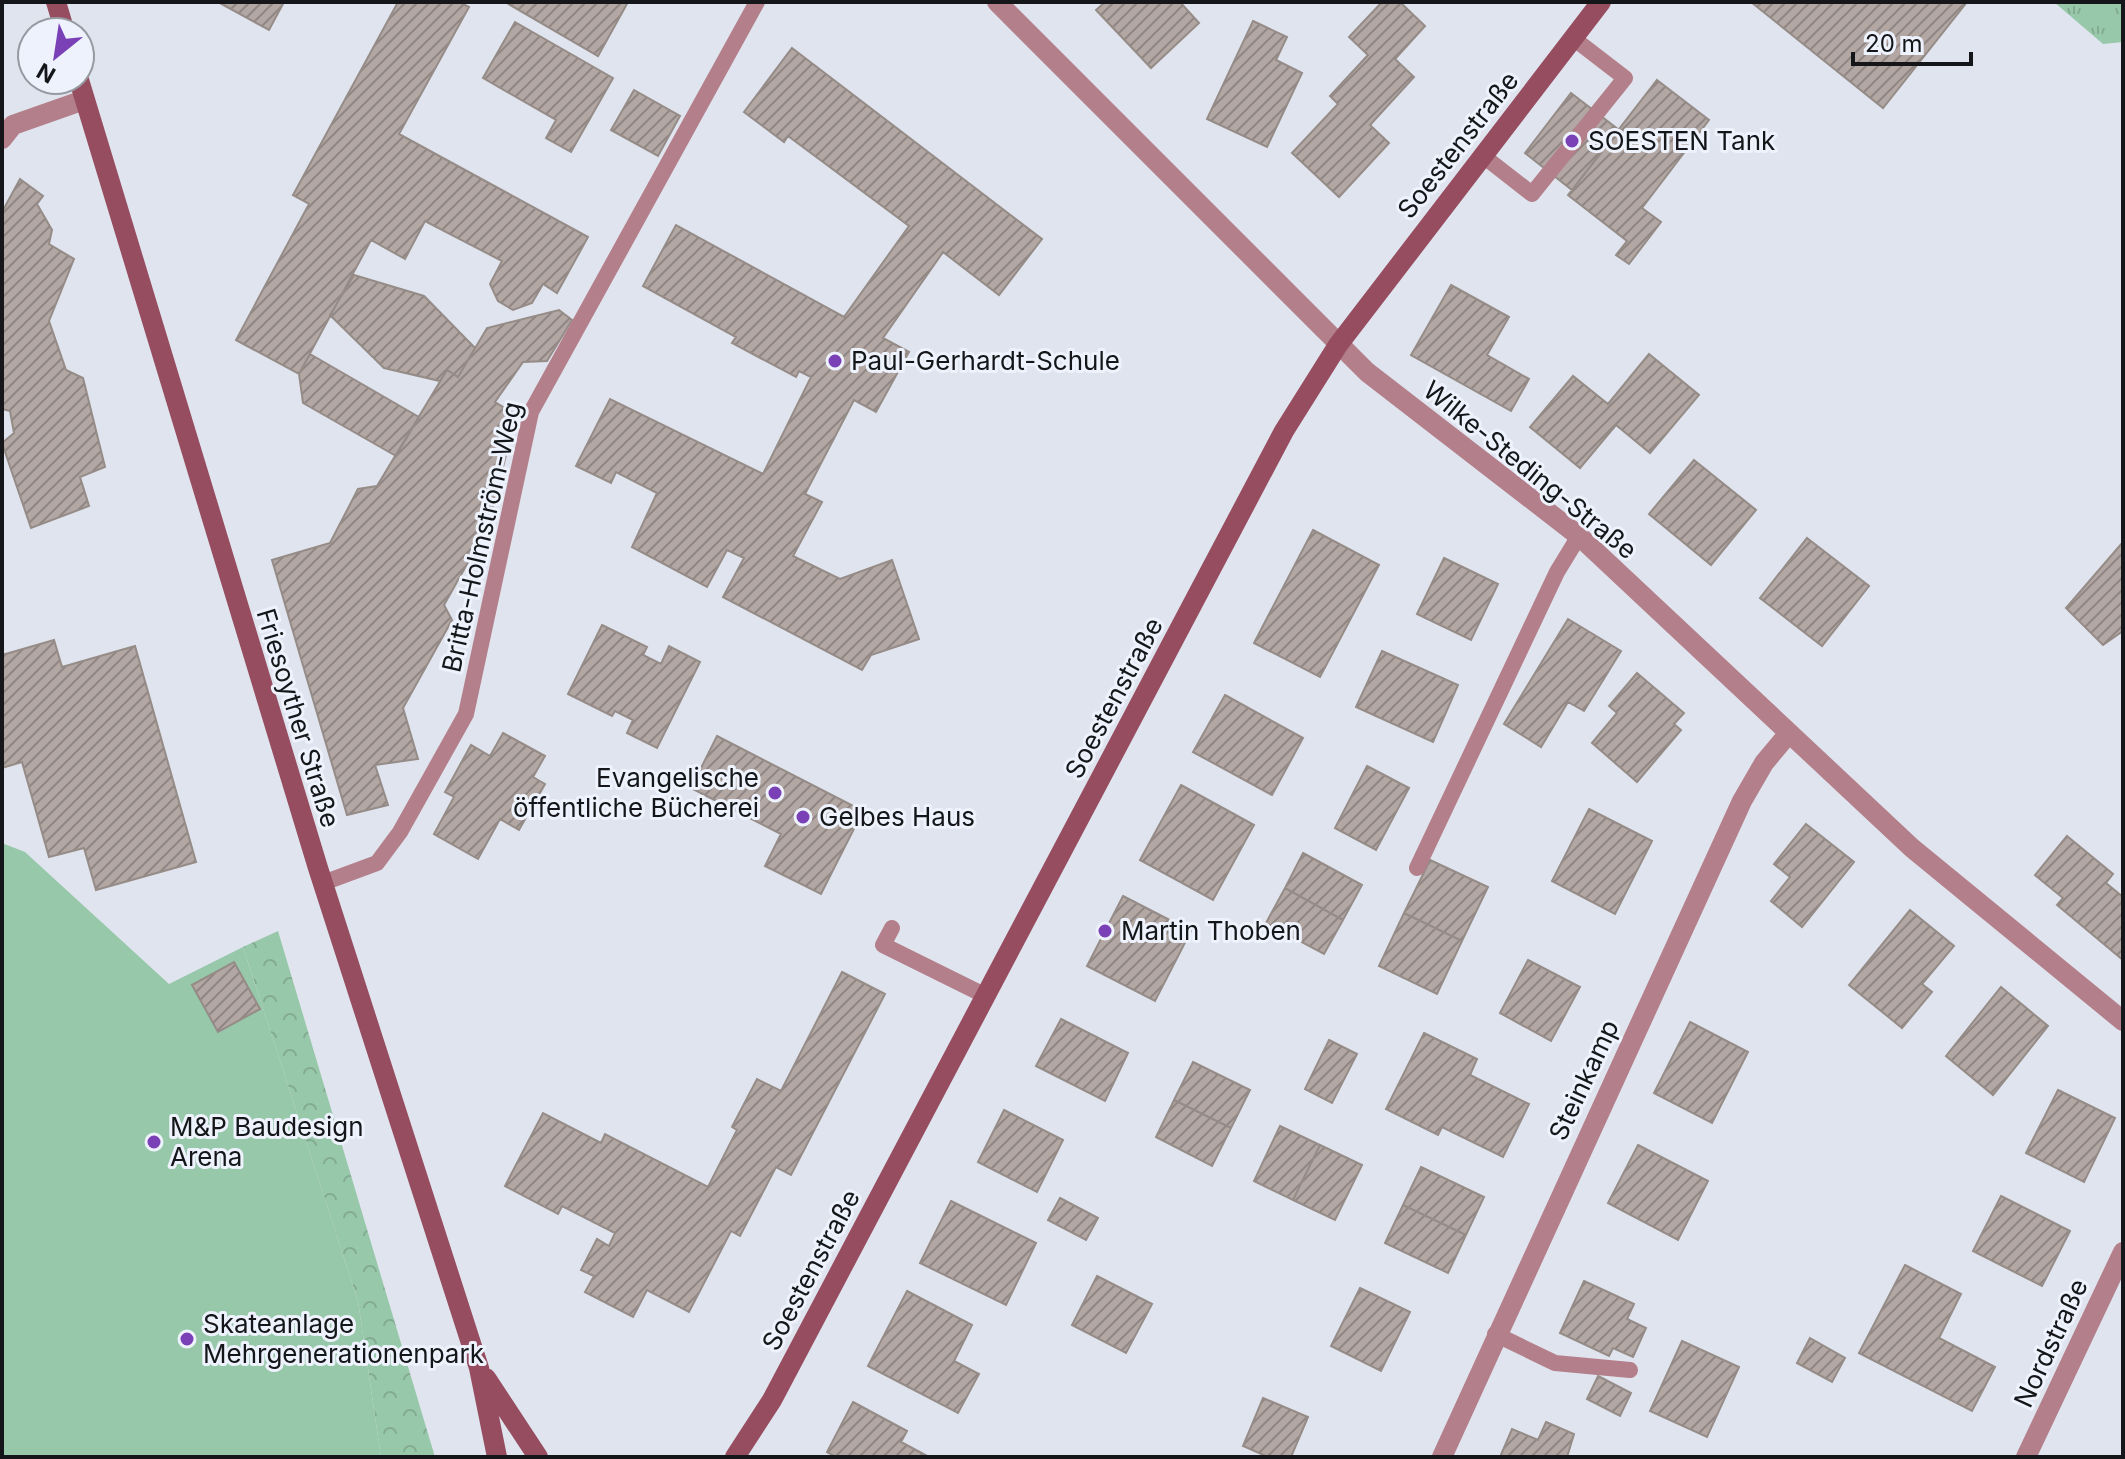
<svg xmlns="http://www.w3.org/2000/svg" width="2125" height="1459" font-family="Inter,sans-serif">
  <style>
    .grass { fill: url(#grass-tufts) }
    .forest { fill: url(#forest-crowns) }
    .garden { fill: #98c8aa }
    .building { fill: url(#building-hatch); stroke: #958b87; stroke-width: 2 }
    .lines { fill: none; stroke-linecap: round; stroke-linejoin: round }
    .lane { stroke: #b37f8a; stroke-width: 16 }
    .street { stroke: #b37f8a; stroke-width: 20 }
    .secondary { stroke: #964d60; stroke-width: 20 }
    .poi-dot { fill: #7a41b7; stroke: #edf2fc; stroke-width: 3 }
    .labels { text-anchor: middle; stroke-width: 6; stroke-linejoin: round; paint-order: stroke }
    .poi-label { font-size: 26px; fill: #141619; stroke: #edf2fc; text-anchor: start }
    .street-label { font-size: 26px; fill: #141619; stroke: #edf2fc }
  </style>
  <defs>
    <pattern id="grass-tufts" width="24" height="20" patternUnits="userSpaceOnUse" patternTransform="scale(2)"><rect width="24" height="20" fill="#98c8aa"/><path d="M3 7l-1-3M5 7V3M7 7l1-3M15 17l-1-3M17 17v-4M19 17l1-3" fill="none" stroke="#82ab92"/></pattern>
    <pattern id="forest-crowns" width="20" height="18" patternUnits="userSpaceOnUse" patternTransform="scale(2)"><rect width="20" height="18" fill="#98c8aa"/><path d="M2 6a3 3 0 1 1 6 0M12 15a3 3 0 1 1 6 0" fill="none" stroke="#82ab92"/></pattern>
    <pattern id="building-hatch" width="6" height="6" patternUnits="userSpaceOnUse" patternTransform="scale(2)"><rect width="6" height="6" fill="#b2a7a3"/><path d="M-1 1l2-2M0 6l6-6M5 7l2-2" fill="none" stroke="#908784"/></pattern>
  </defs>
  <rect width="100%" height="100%" fill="#e0e4ee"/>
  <path class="grass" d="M2054,2H2123V42L2103,44Z"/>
  <path class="forest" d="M278,931L435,1457H381L358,1301L243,947Z"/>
  <path class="garden" d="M2,843L25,852L169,984L243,947L358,1301L381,1457H2Z"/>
  <path class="building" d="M218,2H284L269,30Z
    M398,2H459L469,7L399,134L588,237L557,293L543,284L532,303L513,310L498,301L490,284L502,261L425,221L405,259L371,240L299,374L236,340L309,204L293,195Z
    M505,2H628L598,56Z
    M1105,2H1180L1199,23L1151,68L1096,10Z
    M1382,2H1400L1425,26L1395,59L1414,77L1370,125L1389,143L1339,197L1292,153L1338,104L1330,96L1368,55L1349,37Z
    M1751,2H1967L1883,108Z
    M1253,21L1287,37L1276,60L1302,73L1267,147L1207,119Z
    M515,22L613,78L571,152L546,138L556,120L483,78Z
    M792,48L1042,239L999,295L943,252L883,338L909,352L876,412L854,400L805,494L822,502L793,556L840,579L892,560L919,639L871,655L862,670L723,597L744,558L727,550L707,587L632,547L657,493L616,472L611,483L576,466L610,399L763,474L811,377L799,371L796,377L732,343L736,337L643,286L676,225L844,317L909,226L788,136L784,142L744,112Z
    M1657,80L1709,120L1642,208L1661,222L1629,264L1616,255L1627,241L1568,195Z
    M634,90L680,116L658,156L611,130Z
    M1571,93L1619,130L1572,190L1525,153Z
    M20,179L43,196L37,204L52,230L49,244L74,259L49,321L66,370L83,378L105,467L80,477L89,506L31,528L2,443L14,433L10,411L2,409V212Z
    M354,275L424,296L475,348L458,377L447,370L440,381L384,368L330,315Z
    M1451,285L1509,317L1487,355L1529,379L1511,411L1411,355Z
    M559,310L572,320L547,361L523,362L495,402L516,415L488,527L444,605L452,620L403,708L418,759L375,765L388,805L347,815L272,560L330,543L358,489L377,486L447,370L458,377L487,328Z
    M310,354L419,417L396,456L303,403L299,374Z
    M1649,354L1699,395L1650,453L1616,425L1580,468L1530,427L1573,376L1608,404Z
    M1694,460L1756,510L1711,565L1649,514Z
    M1313,530L1379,565L1320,677L1254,643Z
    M1807,538L1869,586L1822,646L1760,598Z
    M2123,542V631L2103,645L2066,608Z
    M1444,558L1498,584L1471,640L1417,614Z
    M1568,619L1621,651L1584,711L1568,702L1541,747L1504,724Z
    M602,625L647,647L643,655L661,664L669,646L700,662L657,748L627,733L633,720L615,711L612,716L568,694Z
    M54,640L62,667L135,646L196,862L96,890L84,848L49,857L22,762L2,768V655Z
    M1382,651L1458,685L1433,742L1356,707Z
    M1637,673L1684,713L1674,724L1681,730L1637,782L1592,743L1617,713L1609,706Z
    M1225,695L1303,738L1272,795L1193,752Z
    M503,733L545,756L533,777L545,784L519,830L500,819L478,859L434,834L454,797L445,792L471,745L490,756Z
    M717,736L863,811L821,894L765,866L781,834L691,788Z
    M1367,766L1409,788L1376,850L1335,828Z
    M1181,785L1254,825L1213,900L1140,860Z
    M1589,809L1652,841L1615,914L1552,881Z
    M1806,824L1854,862L1802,927L1771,901L1790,877L1774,864Z
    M2067,836L2113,874L2106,883L2123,897V960L2057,905L2063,898L2035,875Z
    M1303,853L1362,885L1343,920L1285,888Z
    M1430,860L1488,887L1462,941L1404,913Z
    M1285,888L1343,920L1324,954L1266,923Z
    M1123,896L1191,931L1155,1001L1087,966Z
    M1910,910L1954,946L1922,984L1932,992L1902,1028L1849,985Z
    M1404,913L1462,941L1437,994L1379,966Z
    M1528,960L1580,987L1551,1041L1500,1013Z
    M234,962L260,1009L218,1032L192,985Z
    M842,972L885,994L791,1175L776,1167L740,1236L731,1231L689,1312L647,1290L633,1317L585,1292L594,1276L581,1270L597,1239L609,1246L615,1233L562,1206L558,1214L505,1186L543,1113L601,1143L605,1134L708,1187L737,1130L732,1127L757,1079L781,1091Z
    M2001,987L2048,1026L1993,1095L1946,1056Z
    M1061,1019L1128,1053L1105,1101L1036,1066Z
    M1690,1022L1748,1052L1712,1123L1654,1093Z
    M1424,1033L1477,1059L1470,1075L1529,1104L1503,1157L1442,1127L1438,1135L1386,1109Z
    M1329,1040L1357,1054L1332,1103L1305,1089Z
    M1193,1062L1250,1090L1231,1128L1174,1100Z
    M2058,1090L2115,1118L2084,1182L2026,1153Z
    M1174,1100L1231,1128L1212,1166L1156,1137Z
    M1004,1110L1063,1140L1037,1192L978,1162Z
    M1280,1126L1320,1145L1293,1200L1254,1181Z
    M1320,1145L1362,1165L1335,1220L1293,1200Z
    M1638,1145L1708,1181L1678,1240L1608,1203Z
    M1421,1167L1484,1197L1466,1235L1403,1205Z
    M2001,1196L2070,1231L2042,1286L1973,1251Z
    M1060,1198L1098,1218L1086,1240L1048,1220Z
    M951,1201L1036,1243L1006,1305L920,1263Z
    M1403,1205L1466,1235L1448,1273L1385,1243Z
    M1905,1265L1961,1294L1939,1338L1995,1367L1972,1411L1859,1353Z
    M1097,1276L1152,1304L1126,1353L1072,1325Z
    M1584,1281L1634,1304L1627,1319L1646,1328L1633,1357L1613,1348L1609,1356L1560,1333Z
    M1360,1288L1410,1312L1381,1371L1331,1346Z
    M907,1291L972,1325L954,1361L979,1374L958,1413L868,1366Z
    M1810,1338L1845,1358L1832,1382L1797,1363Z
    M1682,1341L1739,1367L1707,1437L1650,1411Z
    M1598,1376L1631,1393L1620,1416L1587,1399Z
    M1263,1398L1308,1417L1291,1457H1268L1243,1446Z
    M853,1402L907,1431L901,1442L929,1457H836L827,1452Z
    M1546,1422L1574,1434L1567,1457H1500L1512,1429L1538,1440Z"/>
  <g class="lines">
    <path class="lane" d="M1482,155L1532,194L1625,78L1573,38
      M1417,868L1557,572L1579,536
      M323,883L377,863L400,832L466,714L531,412L757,2
      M892,928L883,945L986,996
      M1495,1334L1555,1363L1630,1370"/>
    <path class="street" d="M997,2L1367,372L1579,536L1912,848L2123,1021
      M2,139L13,125L84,100
      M1442,1457L1742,801L1764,763L1789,733
      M2026,1457L2123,1252"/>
    <path class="secondary" d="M56,2L65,32
      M79,80L318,868L479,1368L497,1457
      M486,1378L538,1457
      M735,1457L772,1400L1284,431L1338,345L1601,2"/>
  </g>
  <g class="poi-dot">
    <circle cx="1572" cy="141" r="8"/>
    <circle cx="835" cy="361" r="8"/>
    <circle cx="775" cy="793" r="8"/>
    <circle cx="803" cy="817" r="8"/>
    <circle cx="1105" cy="931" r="8"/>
    <circle cx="154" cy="1142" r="8"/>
    <circle cx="187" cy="1339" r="8"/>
  </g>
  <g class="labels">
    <g class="poi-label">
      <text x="1588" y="150">SOESTEN Tank</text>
      <text x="851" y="370">Paul-Gerhardt-Schule</text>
      <text x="759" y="787" text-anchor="end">Evangelische<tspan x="759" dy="30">öffentliche Bücherei</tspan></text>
      <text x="819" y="826">Gelbes Haus</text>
      <text x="1121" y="940">Martin Thoben</text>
      <text x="170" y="1136">M&amp;P Baudesign<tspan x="170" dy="30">Arena</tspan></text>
      <text x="203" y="1333">Skateanlage<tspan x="203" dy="30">Mehrgenerationenpark</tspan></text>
    </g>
    <g class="street-label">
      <text transform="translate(1458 145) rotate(-52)" y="9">Soestenstraße</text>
      <text transform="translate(1530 470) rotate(39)" y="9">Wilke-Steding-Straße</text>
      <text transform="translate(482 537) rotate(-77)" y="9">Britta-Holmström-Weg</text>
      <text transform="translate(1114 698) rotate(-62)" y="9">Soestenstraße</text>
      <text transform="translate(298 718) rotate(73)" y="9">Friesoyther Straße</text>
      <text transform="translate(1584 1080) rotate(-65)" y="9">Steinkamp</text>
      <text transform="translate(811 1270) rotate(-62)" y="9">Soestenstraße</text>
      <text transform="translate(2051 1343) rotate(-65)" y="9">Nordstraße</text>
    </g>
  </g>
  <rect width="2125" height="1459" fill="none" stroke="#141619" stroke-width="8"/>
  <g transform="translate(56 56) rotate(210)"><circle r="38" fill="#edf2fc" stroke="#969aa1" stroke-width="2"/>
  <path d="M0-6L14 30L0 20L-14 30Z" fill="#7a41b7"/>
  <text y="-12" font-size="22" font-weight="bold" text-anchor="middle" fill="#141619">N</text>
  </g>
  <path d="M1853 52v12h118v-12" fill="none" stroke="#141619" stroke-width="4"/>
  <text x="1865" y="52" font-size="24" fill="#141619" stroke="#edf2fc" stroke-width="6" paint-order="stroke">20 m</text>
</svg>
